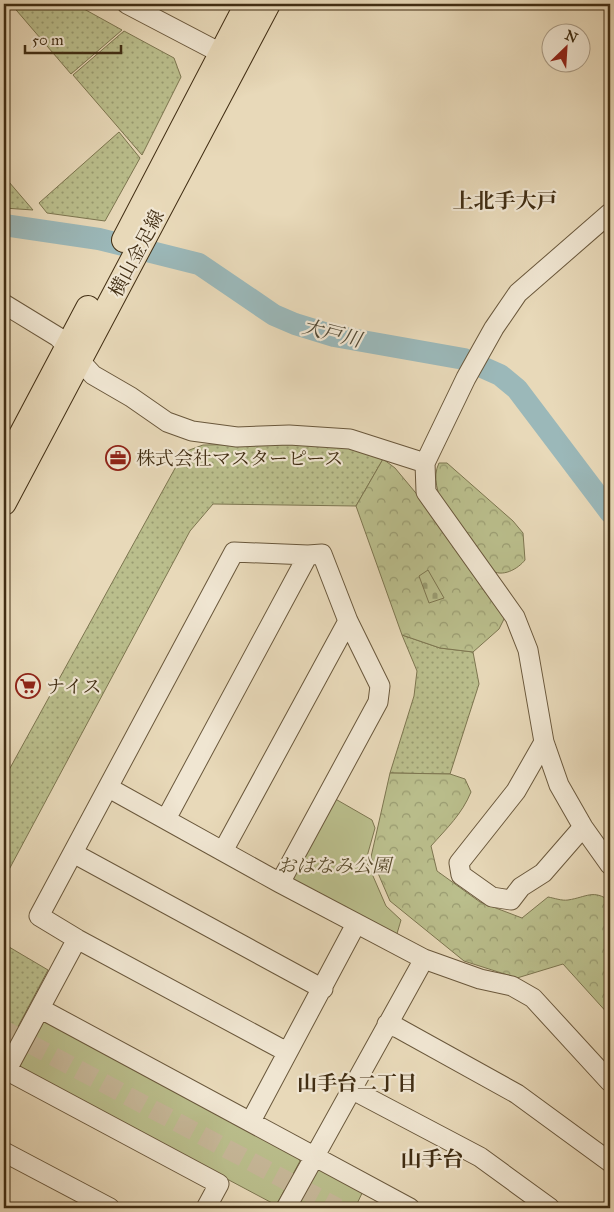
<svg xmlns="http://www.w3.org/2000/svg" width="614" height="1212" font-family="'IM FELL Great Primer','Noto Serif JP',serif">
  <style>
    .grass { fill: url(#grass-dots); stroke: #7d7650 }
    .forest { fill: url(#forest-crowns); stroke: #7d7650 }
    .cemetery { fill: url(#cemetery-stones); stroke: #7d7650 }
    .park { fill: #babe8c; stroke: #7d7650 }
    .lines { fill: none; stroke-linecap: round; stroke-linejoin: round }
    .river { stroke: #9bb8b9; stroke-width: 22 }
    .minor-tunnel { stroke: #c6b798; stroke-width: 19; stroke-dasharray: 19 9; stroke-linecap: butt }
    .minor-casing { stroke: #6a583c; stroke-width: 21 }
    .major-casing { stroke: #402d13; stroke-width: 26 }
    .minor { stroke: #f0e6d2; stroke-width: 19 }
    .major { stroke: #e8d9b9; stroke-width: 24 }
    .labels { text-anchor: middle; stroke-width: 4.5; stroke-linejoin: round; paint-order: stroke }
    .street-label { font-size: 19px; fill: #402d13; stroke: #f0e6d2 }
    .poi-label { font-size: 19px; fill: #402d13; stroke: #f0e6d2; text-anchor: start }
    .park-label { font-size: 19px; font-style: italic; fill: #584a2b; stroke: #f0e6d2 }
    .water-label { font-size: 20px; font-style: italic; fill: #524934; stroke: #f0e6d2 }
    .neighbourhood-label { font-size: 20px; font-weight: bold; fill: #402d13; stroke: #f0e6d2 }
    .quarter-label { font-size: 21px; font-weight: bold; fill: #402d13; stroke: #f0e6d2 }
  </style>
  <defs>
    <pattern id="grass-dots" width="8" height="8" patternUnits="userSpaceOnUse" patternTransform="scale(1.25)"><rect width="8" height="8" fill="#babe8c"/><path d="M2 2h.1M6 6h.1" fill="none" stroke="#999b71" stroke-width="1.8" stroke-linecap="round"/></pattern>
    <pattern id="forest-crowns" width="20" height="18" patternUnits="userSpaceOnUse" patternTransform="scale(1.25)"><rect width="20" height="18" fill="#babe8c"/><path d="M2 6a3 3 0 1 1 6 0M12 15a3 3 0 1 1 6 0" fill="none" stroke="#999b71"/></pattern>
    <pattern id="cemetery-stones" width="16" height="16" patternUnits="userSpaceOnUse" patternTransform="scale(1.25)"><rect width="16" height="16" fill="#babe8c"/><path d="M2 7V4a2 2 0 0 1 4 0v3zM10 15v-3a2 2 0 0 1 4 0v3z" fill="#999b71"/></pattern>
  </defs>
  <rect width="100%" height="100%" fill="#e8d9b9"/>
  <filter id="stains"><feTurbulence type="fractalNoise" baseFrequency=".004" numOctaves="4"/><feColorMatrix values="0 0 0 0 .2 0 0 0 0 .09 0 0 0 0 .02 0 0 0 .5 -.17"/></filter>
  <radialGradient id="worn" r=".72"><stop offset=".6" stop-color="#630" stop-opacity="0"/><stop offset="1" stop-color="#630" stop-opacity=".3"/></radialGradient>
  <path class="grass" d="M11,4H75L122,30L71,74Z
    M124,31L174,58L181,77L142,155L73,75Z
    M119,132L140,158L105,221L47,213L39,203Z
    M9,182L33,210L4,208V186Z
    M338,443L383,459L356,506L213,504L190,531L4,879V779L184,452L203,445Z
    M402,635L440,648L473,652L479,684L450,774L390,773L414,696L417,671Z
    M4,944L48,970L4,1053Z"/>
  <path class="forest" d="M383,459L395,468L420,498L505,617L499,629L473,652L440,648L402,635L356,506Z
    M439,463H447L513,521L523,533L525,560C518,569 502,578 491,570C486,566 481,557 477,552C460,531 425,491 439,463Z
    M390,773L450,774L465,779L471,792C462,814 447,828 431,846L437,871L480,902L522,918L548,897C554,898 562,901 568,900C587,897 593,889 610,901V1016L563,964L517,978L464,961L390,901L371,857Z"/>
  <path class="cemetery" d="M428,570L444,598L429,603L419,576Z"/>
  <path class="park" d="M332,797L372,820L375,828L366,860L386,906L401,920L396,937L289,881Z
    M50,1020L296,1154L300,1161L278,1202L274,1204L22,1070L18,1062L38,1023Z
    M315,1167L364,1189L355,1208H294Z"/>
  <g class="lines">
    <path class="river" d="M4,225L99,239L199,264L274,315L295,324L334,336L464,359L500,375L517,389L610,512"/>
    <path class="minor-tunnel" d="M4,1030L338,1208"/>
    <defs>
      <path id="minor" d="M127,4L234,60
        M610,213L518,293L494,328L466,378L425,463L426,492L515,617L528,650L544,742L559,785L583,827L610,865
        M4,304L58,337L93,375L131,397L167,422L192,431L237,437L289,435L350,439L425,463
        M544,742L516,791L459,863L461,875L492,897L511,900L521,887L543,873L583,827
        M109,788L280,883L424,959L480,979L512,986L533,998L610,1082
        M166,819L308,555
        M223,851L348,621
        M73,853L323,989
        M77,939L287,1052
        M41,1009L410,1208
        M387,1024L398,1028L517,1094L610,1162
        M6,1070L219,1184L206,1208
        M4,1075L77,939L39,916L234,552L308,555L322,554L348,621L380,686L378,702L280,883
        M351,1089L480,1157L550,1208
        M251,1121L356,924
        M4,1152L110,1208
        M286,1208L424,959"/>
      <path id="major" d="M124,240L247,4
        M4,467L88,308
        M4,503L268,4"/>
    </defs>
    <use href="#minor" class="minor-casing"/>
    <use href="#major" class="major-casing"/>
    <use href="#minor" class="minor"/>
    <use href="#major" class="major"/>
  </g>
  <defs>
    <symbol id="office-ring" viewBox="-11 -11 22 22"><circle r="9.5" fill="#f0e6d2" stroke="#8f2418" stroke-width="1.5"/><path d="M-6-3h4V-5.5h4V-3h4V5H-6ZM-1-4.5V-3h2v-1.5ZM-6 0V1H6V0Z" fill="#8f2418"/></symbol>
    <symbol id="supermarket-ring" viewBox="-11 -11 22 22"><circle r="9.5" fill="#f0e6d2" stroke="#8f2418" stroke-width="1.5"/><path d="M-6-5.5h2.5l.6 2H6L4.5 2H-2.5L-4.4-4H-6ZM-1.5 3.2a1.3 1.3 0 1 0 .1 0ZM3 3.2a1.3 1.3 0 1 0 .1 0Z" fill="#8f2418"/></symbol>
  </defs>
  <g fill-rule="evenodd">
    <use href="#office-ring" x="104" y="444" width="28" height="28"/>
    <use href="#supermarket-ring" x="14" y="672" width="28" height="28"/>
  </g>
  <g class="labels">
    <g class="street-label">
      <text transform="translate(136 253) rotate(-62)" y="7">横山金足線</text>
    </g>
    <g class="poi-label">
      <text x="136" y="465">株式会社マスターピース</text>
      <text x="46" y="693">ナイス</text>
    </g>
    <g class="park-label">
      <text x="334" y="872">おはなみ公園</text>
    </g>
    <g class="water-label">
      <text transform="translate(332 333) rotate(14)" y="7">大戸川</text>
    </g>
    <g class="neighbourhood-label">
      <text x="357" y="1090">山手台二丁目</text>
    </g>
    <g class="quarter-label">
      <text x="505" y="208">上北手大戸</text>
      <text x="432" y="1166">山手台</text>
    </g>
  </g>
  <rect width="614" height="1212" fill="none" stroke="#e8d9b9" stroke-width="20"/>
  <rect x="5" y="5" width="604" height="1202" fill="none" stroke="#402d13" stroke-width="2.5"/>
  <rect x="10" y="10" width="594" height="1192" fill="none" stroke="#402d13"/>
  <g transform="translate(566 48) rotate(25)"><circle r="24" fill="#f0e6d2" stroke="#aa9c86"/>
  <path d="M0-4L9 19L0 12L-9 19Z" fill="#8f2418"/>
  <text y="-8" font-size="14" font-weight="bold" text-anchor="middle" fill="#402d13">N</text>
  </g>
  <path d="M25 45v8h96v-8" fill="none" stroke="#402d13" stroke-width="2.5"/>
  <text x="32" y="45" font-size="15" fill="#402d13" stroke="#f0e6d2" stroke-width="4" paint-order="stroke">50 m</text>
  <rect width="100%" height="100%" filter="url(#stains)"/>
  <rect width="100%" height="100%" fill="url(#worn)"/>
</svg>
